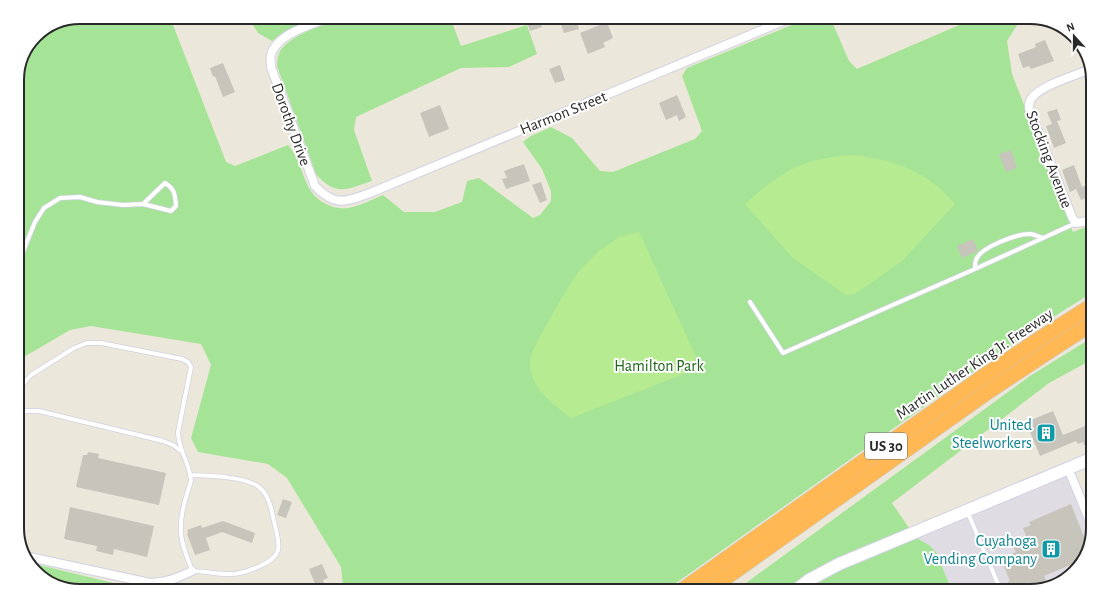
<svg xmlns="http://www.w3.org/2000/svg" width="1110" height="608" font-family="'Alegreya Sans',sans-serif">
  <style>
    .industrial { fill: #dfdce4 }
    .green { fill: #a5e496 }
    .pitch { fill: #b7eb91 }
    .building { fill: #c7c4bb }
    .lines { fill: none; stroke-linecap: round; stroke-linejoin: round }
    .lane-casing { stroke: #d0d1e3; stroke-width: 5.5 }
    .street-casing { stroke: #d0d1e3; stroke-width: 10 }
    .secondary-casing { stroke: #d0d1e3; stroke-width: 14 }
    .highway-casing { stroke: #c7c7c7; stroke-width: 16 }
    .lane { stroke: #fff; stroke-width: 4 }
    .street { stroke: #fff; stroke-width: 8 }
    .secondary { stroke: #fff; stroke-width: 12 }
    .highway { stroke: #ffb853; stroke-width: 15 }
    .labels { text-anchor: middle; stroke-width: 4; stroke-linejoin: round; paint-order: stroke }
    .shield { fill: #fff; stroke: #696969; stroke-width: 1 }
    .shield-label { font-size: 15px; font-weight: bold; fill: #292929 }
    .street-label { font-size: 16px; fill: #292929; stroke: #fff }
    .park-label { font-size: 16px; fill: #1d6718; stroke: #fff }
    .culture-label { font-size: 16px; fill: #0d838f; stroke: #fff; text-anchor: end }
    .rim { fill: none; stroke: #292929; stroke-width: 2 }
  </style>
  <rect width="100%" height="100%" fill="#ece7db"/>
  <path class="industrial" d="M1061,464L1091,535L1085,559L1062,582L1030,591H952L936,552L929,545L917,538L909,528Z"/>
  <path class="green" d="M80,17H170L226,162L235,166L288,145C299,157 301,172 308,186C315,201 332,210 348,208C357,207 374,199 383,195L404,212H435L462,202L467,181L479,178L533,218L540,215L551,201V191L542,169L523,142L531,136L551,127L572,138L600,171L613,172L695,139L702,131L682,76L687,68L811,17H830L849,61L857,69L957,26L967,20V17H1022L1007,41L1012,74L1073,232L1093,224V292L1050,319L980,367L665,591H339L343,586L341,567L287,478L268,464L198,452L191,438L211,365L201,344L91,326L70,330L17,361V76L36,35Z
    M248,17H317L285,31L272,41L258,33Z
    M346,17H450L461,46L527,25L537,54L509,67L461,68L356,117L354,130L372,181C347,189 336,197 316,174L277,66C277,61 278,55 280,51C291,34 327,24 346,17Z
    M1093,337V359L1049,383L892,503L909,528L829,562L813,571L785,591H735L1030,376Z
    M917,538L929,545L936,552L952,591H811L810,588L837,571Z
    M27,562L146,591H80L49,583Z
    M234,583L235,591H186Z"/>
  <path class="pitch" d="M851,155C883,158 912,166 937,186C944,191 949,198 955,204L902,261L855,294L846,295L793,258L745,204C755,196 765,186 776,179C799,162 824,157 851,155Z
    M639,232L696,357L691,371L571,418L552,403L539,390L532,376L530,365L531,355L538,340L561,299L579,271L598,252L619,237Z"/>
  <path class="building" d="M525,17H538L542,27L530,31Z
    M558,17H575L579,29L564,33Z
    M607,22L613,38L603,43L605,47L588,54L580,33Z
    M1045,40L1054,61L1031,69L1029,66L1023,68L1018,54L1036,47L1035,44Z
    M223,63L235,92L223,97L215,76L213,77L210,68Z
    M560,65L565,80L555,83L549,69Z
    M677,95L686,117L679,121L677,115L666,120L659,103Z
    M440,105L449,129L429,137L420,113Z
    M1057,109L1061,120L1057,121L1066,143L1054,148L1046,126L1052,124L1047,112Z
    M1011,150L1017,168L1006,172L999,154Z
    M524,164L530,181L506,189L502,179L507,178L504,171Z
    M1074,165L1082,187L1087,185L1091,196L1081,200L1076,189L1070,192L1062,170Z
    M541,182L547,200L540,203L532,185Z
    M973,239L978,251L962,258L957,246Z
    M1053,411L1063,435L1085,426L1091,442L1084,445L1083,442L1078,444L1076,441L1040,456L1026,422Z
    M88,452L99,454L98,458L166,473L159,505L76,487L83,455H87Z
    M283,499L292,502L286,518L277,515Z
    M1071,504L1088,547L1087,551L1077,555L1080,561L1044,576L1048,586L1030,591H1011L1008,582L1010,581L1001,559L1016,552L1013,547L1028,541L1023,528L1031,525L1029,522Z
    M70,507L154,526L147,557L114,549L113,555L96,551L97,546L64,539Z
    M223,521L255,533L252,543L222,532L206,538L210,550L195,555L187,534L188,533L187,530L201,525L202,528Z
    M322,564L328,578L323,580L325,586L317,589L309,569Z"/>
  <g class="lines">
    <defs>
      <path id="lane" d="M975,269C975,266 975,262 976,260C980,247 1019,233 1031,234C1035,235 1040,237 1043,238
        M17,275L22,254L35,222L44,208L60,198L80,197L97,202L123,205L143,204L171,211L176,206C175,195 175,189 165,183L143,204
        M750,302L783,353L975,269L1076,223
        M17,391L31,375L74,348L87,343H101L182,359L188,362L191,367L178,432C178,450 190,463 191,481C185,500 178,520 182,540C184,551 189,561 192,571C204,571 216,574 228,574C240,575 275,564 278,550C280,540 275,527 273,517C271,505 266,489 254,484C236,476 210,476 191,475
        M17,411H39L163,441L173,445L181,451
        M968,513L1001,591"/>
      <path id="street" d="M330,17C313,24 276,34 271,55C270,58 271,63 271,67L315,186C335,207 345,202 370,193L793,17
        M1091,69C1076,75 1039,86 1031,99C1029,102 1029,104 1029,108L1072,217L1076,223L1093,220
        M1068,468L1093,529
        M25,556L150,583C166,583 177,578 192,571"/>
      <path id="secondary" d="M795,591L809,580L839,564L1093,458"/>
      <path id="highway" d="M681,591L981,378L1044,336L1093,305
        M707,591L989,391L1054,348L1093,323"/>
    </defs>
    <use href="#lane" class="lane-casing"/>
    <use href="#street" class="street-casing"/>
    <use href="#secondary" class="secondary-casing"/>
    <use href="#highway" class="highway-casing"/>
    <use href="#lane" class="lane"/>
    <use href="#street" class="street"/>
    <use href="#secondary" class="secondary"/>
    <use href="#highway" class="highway"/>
  </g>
  <defs>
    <symbol id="building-square" viewBox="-11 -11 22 22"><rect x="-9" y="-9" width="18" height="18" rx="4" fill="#0f9aa8" stroke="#fff"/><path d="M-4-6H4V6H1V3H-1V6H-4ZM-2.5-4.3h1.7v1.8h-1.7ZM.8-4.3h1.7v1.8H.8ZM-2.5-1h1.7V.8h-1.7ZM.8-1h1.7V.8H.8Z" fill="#fff"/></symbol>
  </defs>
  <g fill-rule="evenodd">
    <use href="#building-square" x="1035" y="422" width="22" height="22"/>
    <use href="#building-square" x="1040" y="538" width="22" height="22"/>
  </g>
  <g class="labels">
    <rect class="shield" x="865" y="433" width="42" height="26" rx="3"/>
    <g class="shield-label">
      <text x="886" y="451">US 30</text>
    </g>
    <g class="street-label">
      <text transform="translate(563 112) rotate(-22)" y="6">Harmon Street</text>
      <text transform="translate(292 124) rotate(70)" y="6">Dorothy Drive</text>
      <text transform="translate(1050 159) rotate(69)" y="6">Stocking Avenue</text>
      <text transform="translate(974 363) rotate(-34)" y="6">Martin Luther King Jr. Freeway</text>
    </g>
    <g class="park-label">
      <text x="659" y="371">Hamilton Park</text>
    </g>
    <g class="culture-label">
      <text x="1032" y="430">United<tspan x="1032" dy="18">Steelworkers</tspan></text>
      <text x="1037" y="546">Cuyahoga<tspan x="1037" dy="18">Vending Company</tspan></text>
    </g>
  </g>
  <path d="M0 0H1110V608H0ZM80 24H1030A56 56 0 0 1 1086 80V528A56 56 0 0 1 1030 584H80A56 56 0 0 1 24 528V80A56 56 0 0 1 80 24Z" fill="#fff" fill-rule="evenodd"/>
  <path class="rim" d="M80 24H1030A56 56 0 0 1 1086 80V528A56 56 0 0 1 1030 584H80A56 56 0 0 1 24 528V80A56 56 0 0 1 80 24Z"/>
  <g transform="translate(1074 36) rotate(339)" stroke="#ffffff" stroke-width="3" paint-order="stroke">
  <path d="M0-3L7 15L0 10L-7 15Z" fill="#292929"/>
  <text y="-6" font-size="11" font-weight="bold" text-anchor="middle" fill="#292929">N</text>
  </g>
</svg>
